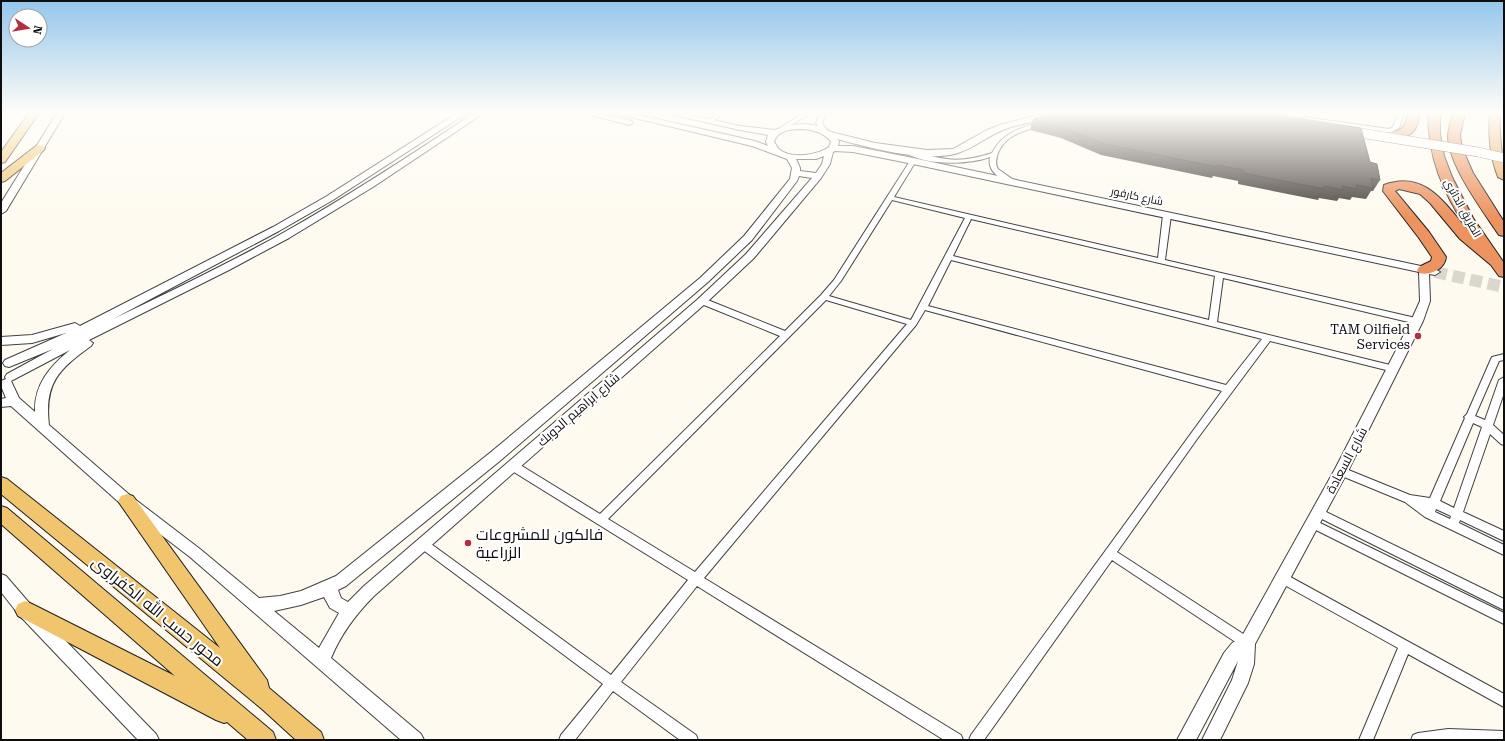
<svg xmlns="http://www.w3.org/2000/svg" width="1505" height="741" font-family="'Roboto Serif',Cairo,serif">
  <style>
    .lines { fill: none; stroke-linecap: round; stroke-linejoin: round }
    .tertiary-tunnel { stroke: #dad7ce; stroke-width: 12; stroke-dasharray: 12 6; stroke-linecap: butt }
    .minor-casing { stroke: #414141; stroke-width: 2 }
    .tertiary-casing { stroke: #414141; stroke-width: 2 }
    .primary-casing { stroke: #1f1f1f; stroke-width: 2 }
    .trunk-casing { stroke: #1f1f1f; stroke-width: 2 }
    .motorway-casing { stroke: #1f1f1f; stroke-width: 2 }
    .minor { fill: #fff; fill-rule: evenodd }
    .tertiary { fill: #fff; fill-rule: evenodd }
    .primary { fill: #f1c56d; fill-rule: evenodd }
    .trunk { fill: #efac66; fill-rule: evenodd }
    .motorway { fill: #ed935f; fill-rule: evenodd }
    .tertiary-bridge-casing { stroke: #414141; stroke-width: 10; stroke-linecap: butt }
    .tertiary-bridge { stroke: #fff; stroke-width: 9 }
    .wall { fill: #4a4340 }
    .building { fill: #564e4b; stroke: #3c3734 }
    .poi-dot { fill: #b72d40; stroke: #fff; stroke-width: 1.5 }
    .labels { text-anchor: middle; stroke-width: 4; stroke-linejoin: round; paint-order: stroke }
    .far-street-label { font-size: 11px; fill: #0e0e0e; stroke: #fff }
    .poi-label { font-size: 13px; fill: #0e0e0e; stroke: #fff; text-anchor: end }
    .street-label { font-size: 13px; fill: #0e0e0e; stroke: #fff }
    .near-poi-label { font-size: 16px; fill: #0e0e0e; stroke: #fff; text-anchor: start }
    .near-street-label { font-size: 16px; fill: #0e0e0e; stroke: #fff }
  </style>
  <rect width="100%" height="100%" fill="#fefaf0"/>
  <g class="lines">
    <path class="tertiary-tunnel" d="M1435,272L1504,287"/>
    <defs>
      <path id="minor" d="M718,113H726L709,123L704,122Z
        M803,113H811L785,129L780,128Z
        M820,113H826L822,123L827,130L826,131H822L816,123Z
        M1263,113H1278L1286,116L1283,118Z
        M1398,113H1404L1399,128L1390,133L1303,121L1300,119L1303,117L1389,129L1393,127Z
        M1040,122L1045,123C1041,126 1035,127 1030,129C1016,133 1004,139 998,153C996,159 995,164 998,169L1015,181V183L1013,184C1001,180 987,172 990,157C968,165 922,166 903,151L906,149C941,159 956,165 992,153C1002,133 1020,128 1040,122Z
        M913,159L916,161L894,197L1158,258L1163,215L1167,213L1171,215L1165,260L1420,319L1421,321L1417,324L1223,278L1217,322L1394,366L1398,369L1394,372L1270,341L1197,439L1117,552L1251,639L1253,643L1251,647L1247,649L1243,647L1112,560L984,740H969L971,735L1222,391L925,310L916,325L704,578L961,735L963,740H944L697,586L621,682L696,735L698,740H680L613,691L575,740H559L561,735L603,684L419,547L417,544L419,541L423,539L427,541L611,675L688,580L509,469L508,466L509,463L513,462L517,463L600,514L780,336L699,303L698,301L699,299H705L785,331L821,295L834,280L910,161ZM892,200L965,218L911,320L829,296L841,281ZM971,219L1215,276L1209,320L953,256ZM951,260L1262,339L1226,385L928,306ZM826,300L907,324L695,572L608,519Z
        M1504,354V360L1499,361L1475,416L1485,420L1499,380L1504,377V393L1493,425L1504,435V445L1501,444L1490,434L1463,512L1504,531V541L1460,520L1459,523L1504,545V555L1425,517L1405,502L1337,474L1336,471L1337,468L1341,467L1410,495L1430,498L1465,418L1464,417L1467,414L1491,359L1492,357ZM1473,423L1482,427L1454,508L1440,501ZM1436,509L1451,516L1450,519L1435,512Z
        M1318,508L1504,599V610L1314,515L1313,512L1314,509Z
        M1312,519L1504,613V624L1308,526L1307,523L1308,520Z
        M1283,573L1504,694V707L1408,654L1373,740H1359L1398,648L1279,582L1277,578L1279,574Z
        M1448,729L1504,731V740H1411L1413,735L1418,733Z"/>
      <path id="tertiary" d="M57,113H65L6,211L1,214V203Z
        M457,113H467L333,200L279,231L113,319C169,292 226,265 281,234C347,197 411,155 474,113H484L373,187L289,238L229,270L89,340L93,343L91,346C59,369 44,383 49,425L132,497L200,549L259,598L280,596L301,591L336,576L491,452L700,278L744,236L790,179L792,168L787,159L752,146L614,113H630L755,141L768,146L766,142L768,135L740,130L665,113H682L740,126L774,130L791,125L804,124L820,126L831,132L875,143L927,150L953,149L987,130L1003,124L1046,113H1061C1051,120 1021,123 1008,128C990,134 976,147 958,153C926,163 870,148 837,139L839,141L838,146H853L913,158L1435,269L1440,272L1435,275L1429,274L1430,301L1423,321L1348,471L1255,644L1254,664L1248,683L1220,740H1202L1232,680L1238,661L1196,740H1177L1224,653L1232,643L1241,638L1335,469L1411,321L1420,301L1419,272L913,164L853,152L835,151L833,152L830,164L821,178L754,258L706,303L374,596C356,614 341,634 331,658L421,734L424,740H401L190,557L122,505L11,406L1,407V399L6,398L1,386V381L6,379L5,377L7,374L53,349L9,367L5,366L3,363L5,360L66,333L32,343L1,345V337L32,335L75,323L80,326L273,227L327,196ZM804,129C815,130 823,133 831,141L829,147C818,155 792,159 780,150C777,148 776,144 774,142C778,129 793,129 804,129ZM824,156L822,164L816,173L800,171V168L796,159H816ZM799,176L812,178L746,254L698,299L364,586L348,602L341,598L338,590L346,586L501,460L708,282L752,240L797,181ZM70,350C50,366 34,385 35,412L19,398L11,381ZM324,597L330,608L339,613L319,648L274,611L301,605Z
        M583,113H599L632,121L633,123L629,125Z
        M1,574L6,576L31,605L156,734L159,740H138L19,615L1,592Z"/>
      <path id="primary" d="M29,113H39L5,162L1,163V152Z
        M40,145L45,148L44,150L5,181L1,182V173L36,146Z
        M1,477L7,479L220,648L118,501L121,496L127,494L133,496L267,680L269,688L321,732L324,740H296L262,709L1,494Z
        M1,506L7,508L273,732L276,740H248L227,722L224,723L216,720L18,616L15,610L18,604L25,601L32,604L175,676L1,524Z"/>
      <path id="trunk" d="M1490,113H1500C1498,137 1504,158 1504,180L1498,177C1490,156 1488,136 1490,113Z"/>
      <path id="motorway" d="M1408,113H1420C1419,120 1418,126 1413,132C1405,140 1382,141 1372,138L1370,136L1372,134C1391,129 1404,139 1408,113Z
        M1428,113H1440V134L1444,156L1452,177L1473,218L1504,263V277L1499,276L1491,265L1460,239L1430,203L1420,194L1399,189L1395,191L1429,232L1446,257C1445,269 1430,276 1419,273L1417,270L1419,267L1431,261L1432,257L1419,238L1383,191L1384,185C1425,170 1444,203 1467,229C1443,192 1428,158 1428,113Z
        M1453,113H1465L1460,135L1462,148L1473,173L1504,222V236L1499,235C1483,211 1449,166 1448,137C1448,129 1451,121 1453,113Z"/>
    </defs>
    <use href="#minor" class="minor-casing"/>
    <use href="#tertiary" class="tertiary-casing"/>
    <use href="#primary" class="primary-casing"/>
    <use href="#trunk" class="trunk-casing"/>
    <use href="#motorway" class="motorway-casing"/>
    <use href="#minor" class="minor"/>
    <use href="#tertiary" class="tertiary"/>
    <use href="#primary" class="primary"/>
    <use href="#trunk" class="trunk"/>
    <use href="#motorway" class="motorway"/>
    <defs>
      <path id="tertiary-bridge" d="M1348,131L1478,152L1504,158"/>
    </defs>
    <use href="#tertiary-bridge" class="tertiary-bridge-casing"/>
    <use href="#tertiary-bridge" class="tertiary-bridge"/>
  </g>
  <path class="wall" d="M1272,114L1370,162L1380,180L1373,191H1371L1366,199L1352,197L1350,200L1339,198L1337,201L1319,198L1318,200L1238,184V181L1213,176L1212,178L1101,155L1061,138L1030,130L1033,119L1272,116Z"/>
  <path class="building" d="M1053,113H1258L1273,116L1272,114L1361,128L1370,162L1377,164L1380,180L1371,178L1373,188L1356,185L1357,189L1342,186L1343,190L1324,186V189L1243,173V170L1217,165V167L1105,144L1064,128L1033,119Z"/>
  <linearGradient id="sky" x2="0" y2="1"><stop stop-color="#94c6ec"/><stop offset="0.52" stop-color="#fffdf8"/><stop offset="1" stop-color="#fffdf8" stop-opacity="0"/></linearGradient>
  <rect width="1505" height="217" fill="url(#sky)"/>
  <g class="poi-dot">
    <circle cx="1418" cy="336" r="4"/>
    <circle cx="468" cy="543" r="4"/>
  </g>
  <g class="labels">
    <g class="far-street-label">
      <text transform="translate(1137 196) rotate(12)" y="4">شارع كارفور</text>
      <text transform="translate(1463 208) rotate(61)" y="4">الطريق الدائري</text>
    </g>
    <g class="poi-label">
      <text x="1410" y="334">TAM Oilfield<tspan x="1410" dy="15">Services</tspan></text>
    </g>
    <g class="street-label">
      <text transform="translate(578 409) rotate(-41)" y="5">شارع ابراهيم الدوبك</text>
      <text transform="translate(1346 460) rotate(-62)" y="5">شارع السعادة</text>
    </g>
    <g class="near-poi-label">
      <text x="476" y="540">فالكون للمشروعات<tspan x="476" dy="18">الزراعية</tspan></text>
    </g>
    <g class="near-street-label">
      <text transform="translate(158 611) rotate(39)" y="6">محور حسب الله الكفراوى</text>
    </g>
  </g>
  <rect width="1505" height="741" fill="none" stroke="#0e0e0e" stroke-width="4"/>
  <g transform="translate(28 28) rotate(102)"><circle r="19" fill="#ffffff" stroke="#9f9f9f"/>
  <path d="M0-3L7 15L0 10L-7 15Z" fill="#b72d40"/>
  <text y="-6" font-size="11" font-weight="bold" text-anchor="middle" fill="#0e0e0e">N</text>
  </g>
</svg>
